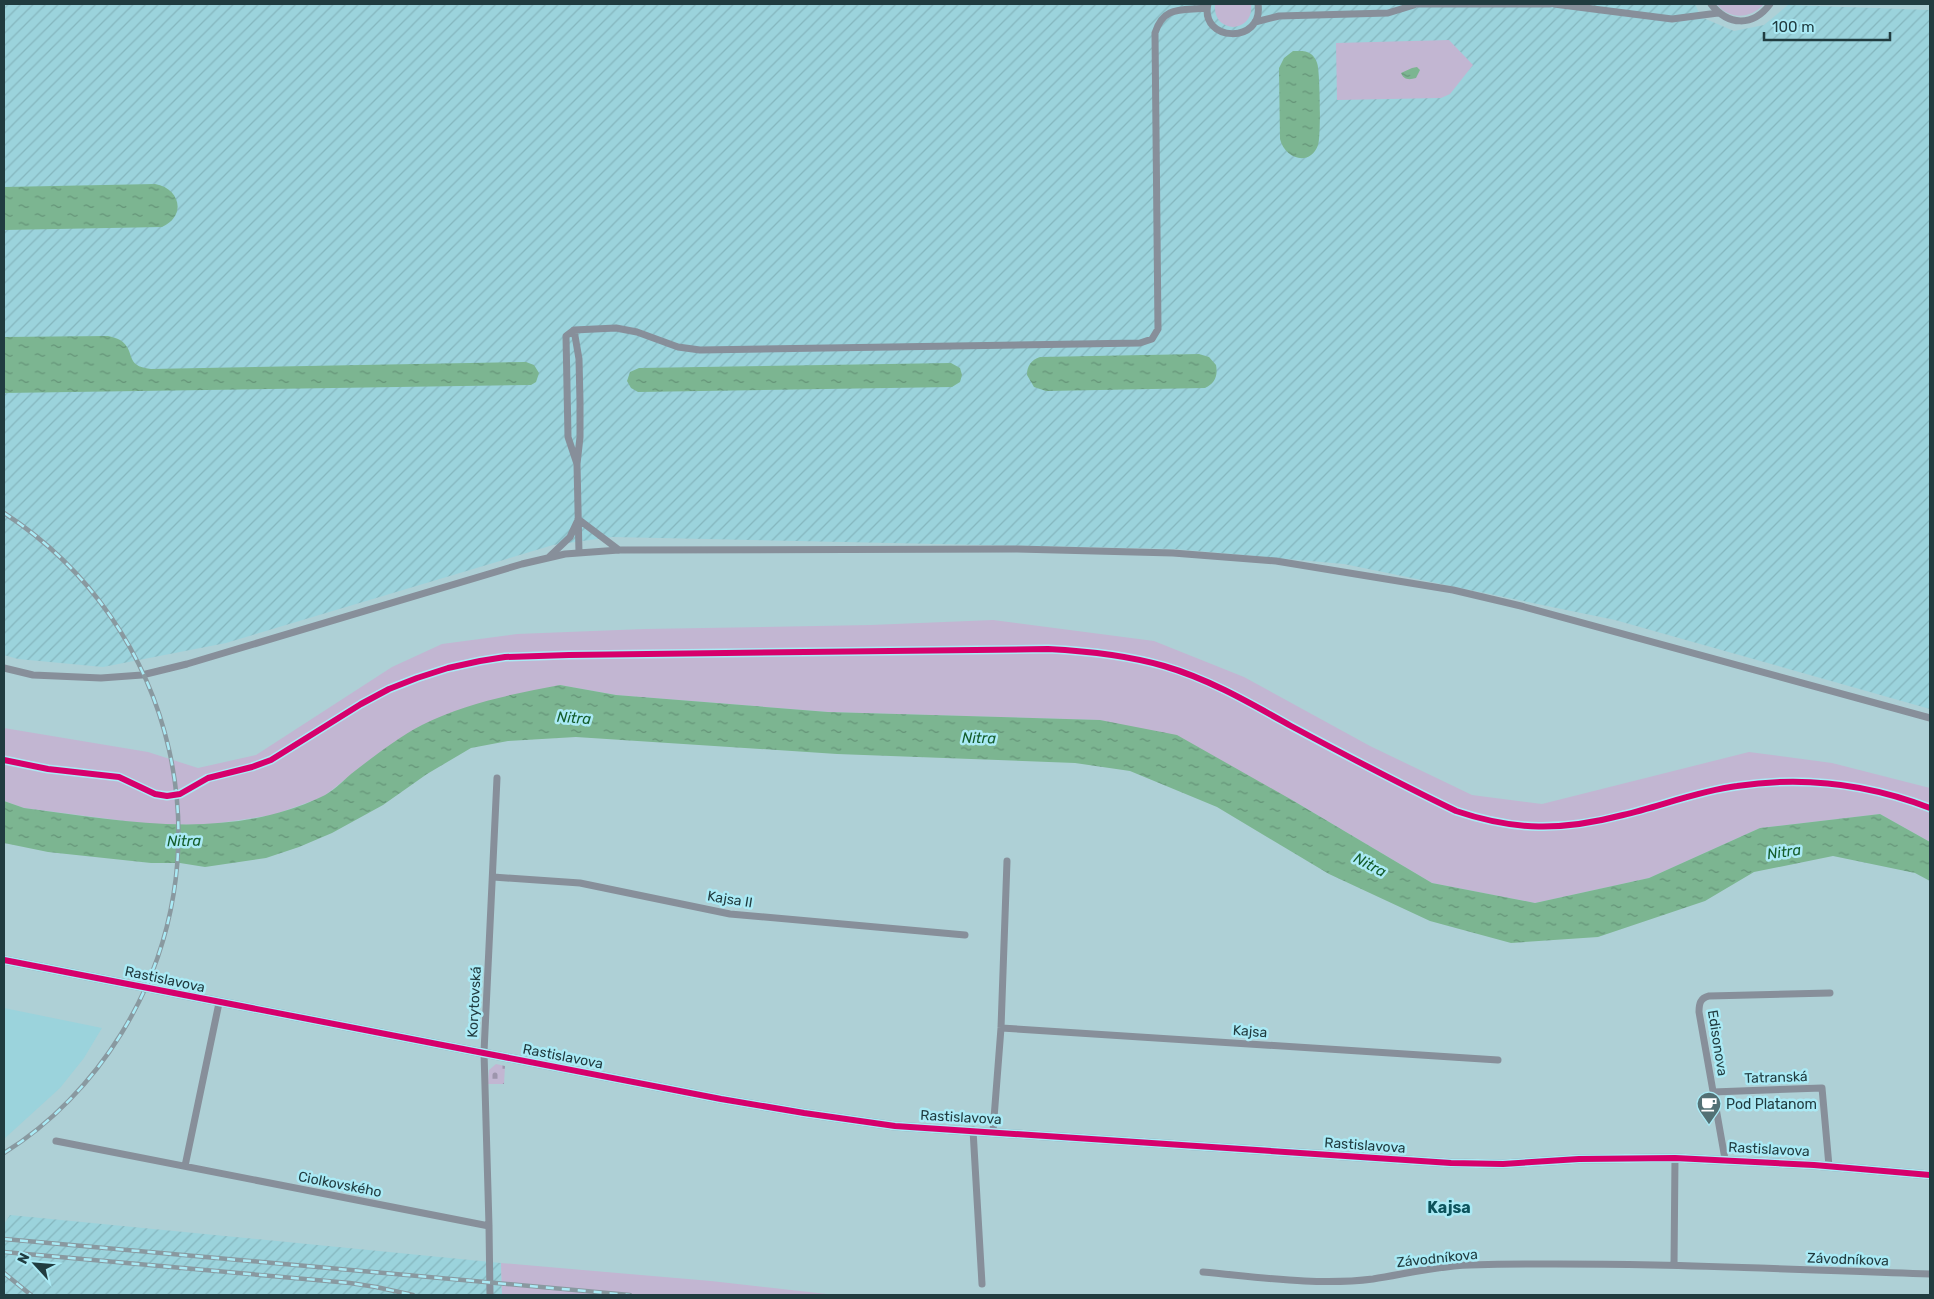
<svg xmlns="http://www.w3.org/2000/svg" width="1934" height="1299" font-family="Rubik,sans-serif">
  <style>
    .built { fill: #9bd3dc }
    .industrial { fill: url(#industrial-furrows) }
    .green { fill: #c2b6d2 }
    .cemetery { fill: url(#cemetery-stones) }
    .water { fill: url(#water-ripples) }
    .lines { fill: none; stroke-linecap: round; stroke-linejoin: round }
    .minor { stroke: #878f9a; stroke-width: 7 }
    .tertiary { stroke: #878f9a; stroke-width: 9 }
    .rail-casing { stroke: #8999a0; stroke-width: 4.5 }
    .rail { stroke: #aaeaf5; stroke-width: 2.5; stroke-dasharray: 8; stroke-linecap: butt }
    .cycleway-casing { stroke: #aaeaf5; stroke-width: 9 }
    .cycleway { stroke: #d6006c; stroke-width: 6 }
    .labels { text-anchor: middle; stroke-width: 5; stroke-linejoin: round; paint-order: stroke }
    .street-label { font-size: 14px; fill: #213c40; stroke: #aaeaf5 }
    .poi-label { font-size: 14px; fill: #213c40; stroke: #aaeaf5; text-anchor: start }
    .water-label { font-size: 15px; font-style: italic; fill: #145d2b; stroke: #aaeaf5 }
    .quarter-label { font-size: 16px; font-weight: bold; fill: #0c535c; stroke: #aaeaf5 }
  </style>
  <defs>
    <pattern id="industrial-furrows" width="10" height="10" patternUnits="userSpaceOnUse" patternTransform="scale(1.25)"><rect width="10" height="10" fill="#9bd3dc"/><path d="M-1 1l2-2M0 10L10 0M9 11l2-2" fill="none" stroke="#85b6be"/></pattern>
    <pattern id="cemetery-stones" width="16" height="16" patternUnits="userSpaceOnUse" patternTransform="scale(1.25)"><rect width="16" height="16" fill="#c2b6d2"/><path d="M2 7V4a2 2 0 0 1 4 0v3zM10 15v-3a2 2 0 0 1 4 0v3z" fill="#9d95ac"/></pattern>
    <pattern id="water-ripples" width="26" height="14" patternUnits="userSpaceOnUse" patternTransform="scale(1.25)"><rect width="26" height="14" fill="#7cb591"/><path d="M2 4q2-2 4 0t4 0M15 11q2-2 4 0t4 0" fill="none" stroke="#659478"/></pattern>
  </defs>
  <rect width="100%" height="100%" fill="#aed0d6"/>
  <path class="built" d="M4,1008L102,1028L84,1058L60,1088L4,1139Z"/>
  <path class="industrial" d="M4,4H1695L1701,17L1734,31L1764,25L1788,5L1930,10V709L1615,620L1344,564L1175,549L612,537L553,545L226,643L103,667L18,659L4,655Z
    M10,1215L501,1263L502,1295H4V1224Z"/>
  <path class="green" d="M1215,4H1251C1255,34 1212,35 1215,4Z
    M1717,4H1764C1751,19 1729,20 1717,4Z
    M1449,40L1473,65L1450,94L1441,98L1337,100L1336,43Z
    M993,620L1154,641L1244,677L1370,746L1472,795L1542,804L1749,752L1832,763L1930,788V842L1880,814L1760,828L1649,878L1535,903L1432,883L1292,800L1100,720L828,712L616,695L560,685L422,725L376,755L323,797L273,815L206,825L148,824L24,808L4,801V728L148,752L198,768L256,755L392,667L442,644L517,634L644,629L871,625Z
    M501,1263L711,1281L836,1295H502Z"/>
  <path class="cemetery" d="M496,1064L505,1066L504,1084H488L489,1070Z"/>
  <path class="water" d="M1293,51C1299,51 1306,50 1311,54C1315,57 1318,63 1318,68C1320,79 1321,137 1318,145C1310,167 1285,159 1280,139L1279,68L1284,58Z
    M1417,67L1420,70L1416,78C1409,80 1404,80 1401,73L1412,68Z
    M155,184C180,188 187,216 162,227L4,230V187Z
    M108,336C112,337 117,338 120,340C137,351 123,366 151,369L526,362L534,365L539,373L536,382L531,385L4,393V337Z
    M1199,354L1209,357L1216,365C1218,376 1215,383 1205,388L1046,391L1034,387L1027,375C1027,366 1031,360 1040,357Z
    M951,363L960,368L962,375L960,382L952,387L638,392L631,388L627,381L630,372L639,368Z
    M560,685L616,695L828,712L1100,720L1177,735L1292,800L1432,883L1535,903L1649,878L1760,828L1880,814L1930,842V881L1915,873L1833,856L1754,872L1705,901L1598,937L1511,943L1430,921L1329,874L1217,807L1130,771L1075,763L837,754L576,737L508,741L471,748L427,774L383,805L332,833L299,847L266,858L205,867L180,863H151L48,852L4,843V801L24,808C124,821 225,842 321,797C332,792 342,782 351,774C373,757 397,738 422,725C465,703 513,694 560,685Z"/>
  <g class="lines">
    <path class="minor" d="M1208,4C1199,42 1264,45 1258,4
      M1411,4H1550
      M1554,4L1672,19L1718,13
      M1711,4C1728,26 1753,27 1770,4
      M1255,22L1279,16L1388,13L1414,5
      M574,330L579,359L580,402V437L577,464L579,553
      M577,464L568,437L566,336L574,330L616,328L637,332L678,347L700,350L1140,343L1152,339L1158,329L1155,33C1164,5 1182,11 1207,8
      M578,519L619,550
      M549,557L570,537L577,522
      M4,668L33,675L101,678L142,675L187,664L522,564L565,554L619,550L1017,549L1173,553L1276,561L1453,590L1521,606L1930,718
      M493,877L580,883L730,914L965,935
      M1001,1028L1498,1060
      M1713,1092L1822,1088L1829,1166
      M973,1130L982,1284
      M993,1131L1001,1028L1007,861
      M56,1141L489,1226
      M1725,1159L1699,1012C1699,1004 1700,998 1709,996L1830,993
      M185,1166L219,1003
      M1674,1265L1675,1158
      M1203,1272C1259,1277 1317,1286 1373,1279C1405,1274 1436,1266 1470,1265C1623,1261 1777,1269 1930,1274
      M490,1295L489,1226L484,1052L497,778"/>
    <path class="tertiary" d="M4,960L721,1099L804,1113L895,1126L1451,1163L1503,1164L1579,1159L1675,1158L1814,1165L1930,1175"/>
    <defs>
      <path id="rail" d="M4,513C178,626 231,857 121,1034C92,1081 51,1124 4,1153
        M4,1239L630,1295
        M4,1252L350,1283L376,1287L413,1295
        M4,1273L31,1295"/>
    </defs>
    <use href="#rail" class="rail-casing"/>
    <use href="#rail" class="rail"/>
    <defs>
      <path id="cycleway" d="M4,760L48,769L119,777L155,794L167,796L180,794L208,778L252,767L271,760L361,704L389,689L417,678L448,668L480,661L505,657L569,655L1048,649C1087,651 1126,655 1164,666C1209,679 1250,703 1291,726C1345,755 1400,784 1456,811C1515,831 1562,831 1623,815C1661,806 1698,791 1737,786C1803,776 1868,784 1930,808
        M4,960L721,1099L804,1113L895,1126L1451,1163L1503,1164L1579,1159L1675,1158L1814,1165L1930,1175"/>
    </defs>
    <use href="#cycleway" class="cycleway-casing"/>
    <use href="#cycleway" class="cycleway"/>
  </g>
  <defs>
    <symbol id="cafe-pin" viewBox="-11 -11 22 30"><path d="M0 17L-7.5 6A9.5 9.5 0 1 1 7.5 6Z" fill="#527074" stroke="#aaeaf5"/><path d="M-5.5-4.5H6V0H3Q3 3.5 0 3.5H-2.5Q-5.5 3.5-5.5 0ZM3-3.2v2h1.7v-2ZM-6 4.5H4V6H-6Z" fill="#fff"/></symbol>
  </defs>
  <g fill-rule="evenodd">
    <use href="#cafe-pin" x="1695" y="1090" width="28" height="38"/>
  </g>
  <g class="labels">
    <g class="street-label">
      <text transform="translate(730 899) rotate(9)" y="5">Kajsa II</text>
      <text transform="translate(165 979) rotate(12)" y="5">Rastislavova</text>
      <text transform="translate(474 1002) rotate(-87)" y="5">Korytovská</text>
      <text transform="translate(1250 1031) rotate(4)" y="5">Kajsa</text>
      <text transform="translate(1718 1043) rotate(81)" y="5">Edisonova</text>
      <text transform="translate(563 1056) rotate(11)" y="5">Rastislavova</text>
      <text transform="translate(1776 1077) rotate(-2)" y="5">Tatranská</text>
      <text transform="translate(961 1117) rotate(3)" y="5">Rastislavova</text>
      <text transform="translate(1365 1145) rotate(4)" y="5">Rastislavova</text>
      <text transform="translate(1769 1149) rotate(3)" y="5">Rastislavova</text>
      <text transform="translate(340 1184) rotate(11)" y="5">Ciolkovského</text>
      <text transform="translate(1437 1258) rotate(-6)" y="5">Závodníkova</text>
      <text transform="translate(1848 1259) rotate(2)" y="5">Závodníkova</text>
    </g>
    <g class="poi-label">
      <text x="1726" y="1109">Pod Platanom</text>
    </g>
    <g class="water-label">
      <text transform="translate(574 718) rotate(4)" y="5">Nitra</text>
      <text transform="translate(979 738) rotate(1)" y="5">Nitra</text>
      <text transform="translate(184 841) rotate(-1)" y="5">Nitra</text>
      <text transform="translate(1784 852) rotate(-8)" y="5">Nitra</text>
      <text transform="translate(1370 865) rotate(28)" y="5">Nitra</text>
    </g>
    <g class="quarter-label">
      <text x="1449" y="1213">Kajsa</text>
    </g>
  </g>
  <rect width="1934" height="1299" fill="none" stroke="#213c40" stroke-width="10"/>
  <g transform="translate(35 1264) rotate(296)" stroke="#aaeaf5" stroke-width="4" paint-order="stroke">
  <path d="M0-4L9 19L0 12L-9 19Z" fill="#213c40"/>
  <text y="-8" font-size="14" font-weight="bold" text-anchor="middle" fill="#213c40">N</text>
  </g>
  <path d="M1764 32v8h126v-8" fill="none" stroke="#213c40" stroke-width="2.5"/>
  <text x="1772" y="32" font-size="15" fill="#213c40" stroke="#aaeaf5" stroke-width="4" paint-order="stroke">100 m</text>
</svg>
